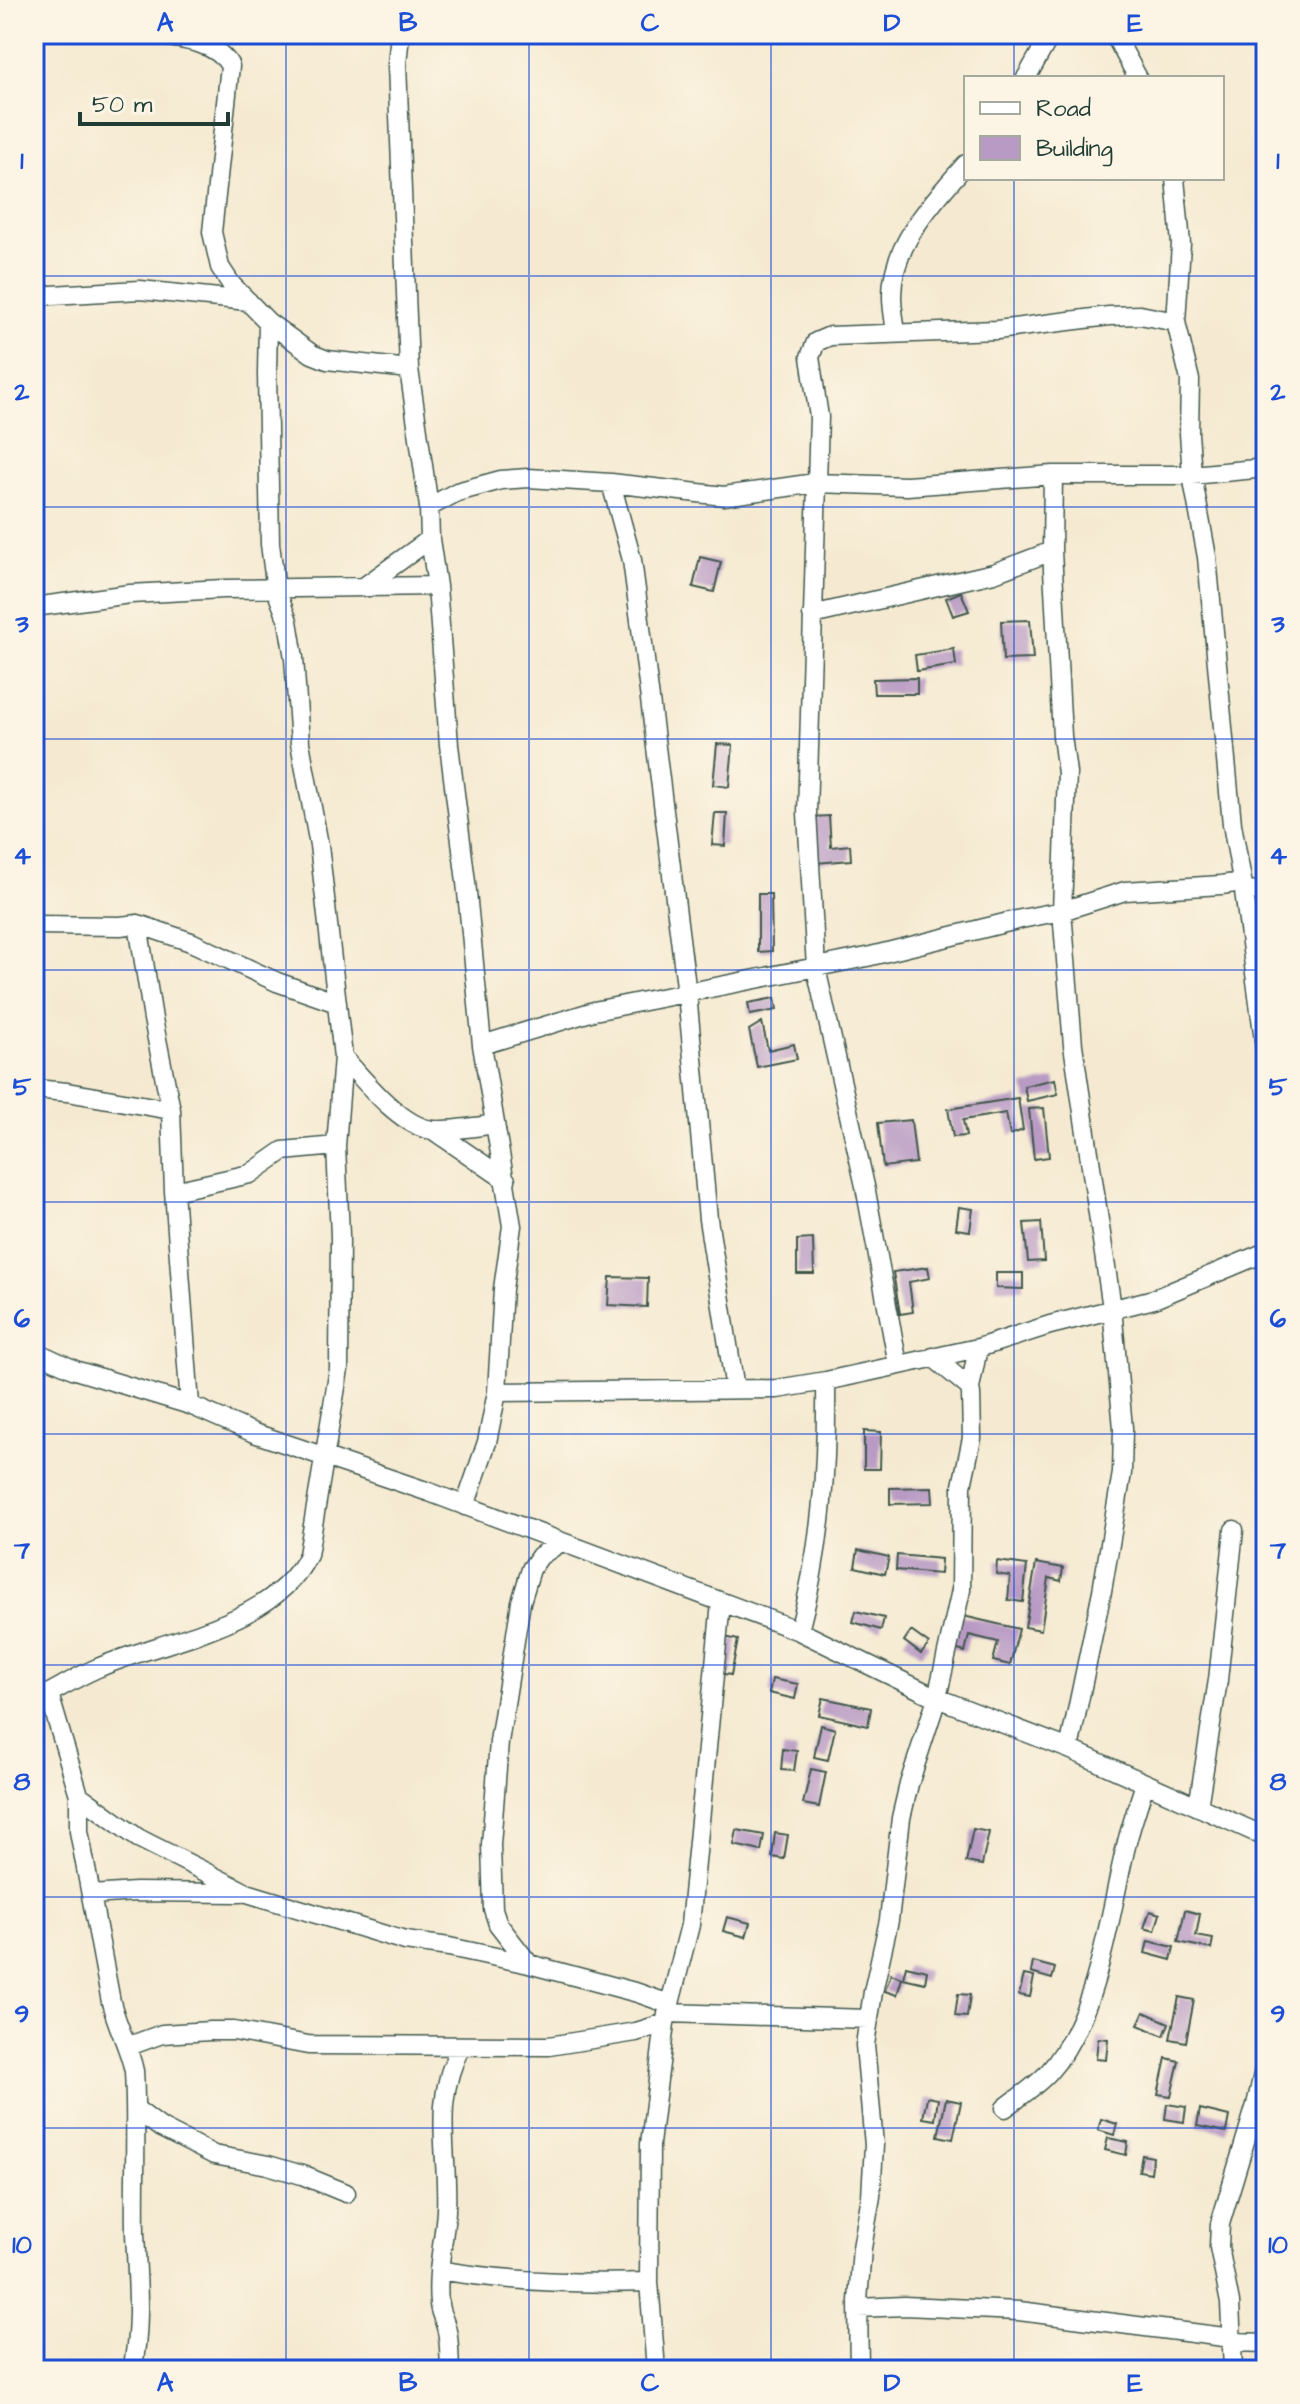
<svg xmlns="http://www.w3.org/2000/svg" width="1300" height="2404" font-family="'Architects Daughter',sans-serif">
  <style>
    .building { fill: #b89ac4 }
    .lines { fill: none; stroke-linecap: round; stroke-linejoin: round }
    .minor-casing { stroke: #3f574c; stroke-width: 21 }
    .minor { stroke: #fff; stroke-width: 18 }
    .grid { fill: none; stroke: #1d4ed8; stroke-width: 2; stroke-opacity: 0.55 }
    .neatline { fill: none; stroke: #1d4ed8; stroke-width: 3 }
    .grid-label { font-size: 26px; text-anchor: middle; font-weight: bold; fill: #1d4ed8 }
  </style>
  <rect width="100%" height="100%" fill="#fcf5e5"/>
  <filter id="ink" filterUnits="userSpaceOnUse"><feTurbulence type="fractalNoise" baseFrequency=".0125" numOctaves="2"/><feDisplacementMap in="SourceGraphic" scale="16" xChannelSelector="R" yChannelSelector="G"/><feConvolveMatrix kernelMatrix="1 2 1 2 8 2 1 2 1" color-interpolation-filters="sRGB"/></filter>
  <filter id="wash" filterUnits="userSpaceOnUse"><feTurbulence type="fractalNoise" baseFrequency=".006" numOctaves="4" result="noise"/><feDisplacementMap in="SourceGraphic" scale="32" xChannelSelector="R" yChannelSelector="G"/><feGaussianBlur stdDeviation="1.8" result="paint"/><feColorMatrix in="noise" values="0 0 0 0 0 0 0 0 0 0 0 0 0 0 0 0 0 1.4 0 .05"/><feComposite in="paint" operator="in"/></filter>
  <g filter="url(#wash)">
    <rect width="100%" height="100%" fill="#f5ead1"/>
    <g id="blocks">
      <path class="building" d="M700,557L721,562L714,592L693,587Z
        M961,592L969,611L953,616L946,598Z
        M1030,620L1033,659L1003,660L1001,621Z
        M954,649L956,665L917,671L915,655Z
        M917,678V694H874L873,679Z
        M717,744L733,745L729,787L713,785Z
        M715,813H727L725,846L712,845Z
        M829,816L831,847L850,845L851,860L816,863L813,817Z
        M758,894H771L772,951L758,952Z
        M775,998L777,1010L750,1015L748,1003Z
        M762,1022L768,1050L794,1044L797,1059L757,1067L749,1030Z
        M1055,1079L1058,1094L1027,1101L1024,1086Z
        M1018,1098L1023,1130L1010,1135L1006,1113L963,1120L966,1136L953,1137L948,1109Z
        M1044,1108L1049,1157L1034,1159L1029,1109Z
        M911,1120L916,1163L883,1167L878,1123Z
        M959,1207L973,1209L970,1231L956,1229Z
        M1041,1222L1044,1261L1028,1262L1024,1223Z
        M813,1239L814,1274H797V1240Z
        M928,1267L930,1278L909,1282L913,1312L900,1314L893,1272Z
        M996,1273H1023V1289L996,1288Z
        M610,1277L648,1278L647,1307L608,1305Z
        M864,1431L881,1432L880,1469H864Z
        M932,1487L933,1503L890,1504V1488Z
        M858,1550L889,1557L885,1574L855,1567Z
        M897,1555L941,1559L940,1574L896,1570Z
        M997,1561L1027,1565L1023,1602L1008,1600L1010,1576L996,1574Z
        M1036,1563L1063,1568L1061,1581L1049,1578L1041,1630L1025,1627Z
        M856,1611L884,1618L881,1630L853,1622Z
        M959,1615L1019,1629L1010,1665L993,1661L998,1642L969,1635L965,1652L951,1648Z
        M911,1631L929,1644L921,1654L904,1641Z
        M725,1637L738,1640L731,1675L718,1673Z
        M772,1679L798,1684L795,1699L769,1693Z
        M823,1698L871,1708L868,1726L819,1715Z
        M821,1725L835,1729L828,1760L814,1757Z
        M783,1749L797,1751L794,1771L781,1770Z
        M811,1769L826,1772L819,1807L803,1804Z
        M973,1829L989,1832L982,1865L966,1862Z
        M737,1830L764,1835L761,1851L734,1845Z
        M775,1833L788,1835L784,1859L772,1857Z
        M1185,1910L1200,1914L1196,1936L1213,1939L1211,1949L1178,1942Z
        M1150,1911L1160,1914L1155,1931L1144,1928Z
        M727,1917L750,1923L746,1937L723,1931Z
        M1148,1941L1174,1947L1171,1960L1145,1953Z
        M1033,1962L1055,1968L1052,1979L1031,1973Z
        M906,1966L927,1971L925,1983L903,1978Z
        M891,1974L902,1978L897,1995L885,1991Z
        M1024,1975L1034,1977L1030,1997L1019,1995Z
        M958,1994L970,1995L967,2017L955,2016Z
        M1179,1997L1194,2000L1186,2042L1170,2039Z
        M1144,2012L1169,2023L1164,2036L1138,2025Z
        M1098,2038L1108,2039L1106,2060L1096,2059Z
        M1166,2058L1179,2061L1171,2096L1158,2094Z
        M927,2097L938,2099L935,2120L923,2118Z
        M946,2099L961,2102L953,2139L938,2136Z
        M1167,2104L1186,2107L1184,2122L1165,2119Z
        M1200,2109L1229,2116L1226,2132L1197,2126Z
        M1101,2119L1117,2124L1114,2135L1098,2130Z
        M1108,2138L1128,2142L1126,2155L1105,2150Z
        M1142,2155L1153,2157L1151,2173L1139,2171Z"/>
    </g>
  </g>
  <g filter="url(#ink)">
    <use href="#blocks" fill-opacity="0" stroke="#3f574c" stroke-width="2"/>
    <g class="lines">
      <defs>
        <path id="minor" d="M148,34C174,38 216,40 230,66L212,232L220,267L231,284L268,322L312,354L327,360L409,369
          M400,34L397,64L409,369L429,507L430,539L437,586L449,745L466,882L482,1045L512,1226L503,1289L497,1392L487,1442L465,1506
          M1114,34L1138,78
          M1026,78L1051,34
          M1175,178L1181,244L1176,322L1190,380L1189,433L1192,475L1207,557L1232,824L1244,891L1266,1055
          M34,296L140,290L248,301
          M896,334C895,322 892,309 892,297C891,244 934,201 966,164
          M1053,475L1052,551L1062,736L1067,773L1062,911L1073,1045L1112,1308L1123,1428L1122,1473L1102,1591L1069,1749
          M611,483L632,560L641,628L687,994L708,1219L735,1389
          M429,507L457,492L501,480L528,478L611,483L724,496L815,483L907,486L1053,475H1192L1266,468
          M365,586L430,539
          M34,607L130,594L223,589L437,586
          M812,615L994,573L1052,551
          M1244,891L1266,890
          M138,924L153,1019L171,1110L174,1191L190,1405
          M34,925L120,926L138,924L191,942L277,982L337,1003
          M482,1045L594,1011L867,957L1021,919L1062,911L1125,891L1221,885L1242,882
          M343,1057C363,1079 402,1128 433,1130C453,1131 475,1127 495,1124
          M34,1089L67,1092L171,1110
          M433,1130L506,1180
          M174,1191L250,1174L283,1151L336,1146
          M34,1351L75,1370L190,1405L254,1433L429,1492L799,1631L937,1698L1069,1749L1266,1837
          M898,1365L865,1186L816,968L807,813L819,417L810,357L816,342L830,336L997,330L1109,316L1140,315L1176,322
          M970,1388L978,1348
          M497,1392L777,1389L826,1381L978,1348L1050,1325L1154,1299L1266,1252
          M799,1631C822,1546 827,1469 826,1381
          M49,1694L79,1795V1831L111,2002C117,2026 129,2047 134,2071C137,2125 134,2179 135,2233C137,2279 142,2325 132,2370
          M34,1701C56,1691 77,1676 100,1667C165,1639 275,1625 308,1555L339,1369L340,1236L336,1146L343,1057L319,845L300,743L294,658L288,621L276,590L270,544L267,373L268,322
          M79,1795L138,1838L247,1893L405,1941L449,1947L529,1964L638,1993L669,2004
          M1198,1807L1218,1680L1234,1530
          M92,1895L135,1892L241,1893
          M529,1964L498,1924L493,1909L491,1845L499,1742L521,1602L531,1569L540,1556L561,1542
          M667,2013L869,2019
          M129,2046L162,2034L210,2031H234L308,2045L549,2046L636,2032L665,2023
          M1005,2108C1019,2097 1036,2086 1048,2073C1099,2016 1109,1914 1127,1842C1132,1822 1139,1803 1145,1783
          M137,2110L161,2128L214,2155L268,2165L302,2175L346,2193
          M439,2270C508,2282 579,2284 649,2282
          M858,2308L904,2306L1019,2311L1232,2338
          M1233,2342L1266,2343
          M450,2370C449,2356 450,2340 446,2327C444,2318 439,2312 439,2303C436,2272 444,2242 446,2211C449,2150 431,2104 461,2046
          M656,2370L649,2282L650,2144L665,2023L690,1925L721,1602
          M859,2370L858,2301L862,2248L871,2196L874,2145L865,2045L873,1992L889,1920L901,1818L909,1784L937,1698L961,1590L962,1486L972,1438L971,1394L970,1388L933,1357
          M1233,2370L1230,2303L1219,2247L1220,2224L1256,2105L1266,2061"/>
      </defs>
      <use href="#minor" class="minor-casing"/>
      <use href="#minor" class="minor"/>
    </g>
  </g>
  <path class="grid" d="M286,34V2370M529,34V2370M771,34V2370M1014,34V78M1014,178V2370M34,276H1266M34,507H1266M34,739H1266M34,970H1266M34,1202H1266M34,1434H1266M34,1665H1266M34,1897H1266M34,2128H1266"/>
  <rect width="1300" height="2404" fill="none" stroke="#fcf5e5" stroke-width="88"/>
  <rect x="964" y="76" width="260" height="104" fill="#fcf5e5" stroke="#a4ab9e" stroke-width="2"/>
  <rect x="980" y="102" width="40" height="12" fill="#ffffff" stroke="#a4ab9e" stroke-width="2"/>
  <text x="1036" y="116" font-size="24" fill="#1f3d34">Road</text>
  <rect x="980" y="136" width="40" height="24" fill="#b89ac4" stroke="#a4ab9e" stroke-width="2"/>
  <text x="1036" y="156" font-size="24" fill="#1f3d34">Building</text>
  <path d="M80 112v12h148v-12" fill="none" stroke="#1f3d34" stroke-width="4"/>
  <text x="92" y="112" font-size="24" fill="#1f3d34" stroke="#fcf5e5" stroke-width="6" paint-order="stroke">50 m</text>
  <rect x="44" y="44" width="1212" height="2316" class="neatline"/>
  <g class="grid-label">
    <text x="165" y="31">A</text>
    <text x="408" y="31">B</text>
    <text x="650" y="31">C</text>
    <text x="892" y="31">D</text>
    <text x="1135" y="31">E</text>
    <text x="22" y="169">1</text>
    <text x="1278" y="169">1</text>
    <text x="22" y="400">2</text>
    <text x="1278" y="400">2</text>
    <text x="22" y="632">3</text>
    <text x="1278" y="632">3</text>
    <text x="22" y="864">4</text>
    <text x="1278" y="864">4</text>
    <text x="22" y="1095">5</text>
    <text x="1278" y="1095">5</text>
    <text x="22" y="1327">6</text>
    <text x="1278" y="1327">6</text>
    <text x="22" y="1558">7</text>
    <text x="1278" y="1558">7</text>
    <text x="22" y="1790">8</text>
    <text x="1278" y="1790">8</text>
    <text x="22" y="2022">9</text>
    <text x="1278" y="2022">9</text>
    <text x="22" y="2253">10</text>
    <text x="1278" y="2253">10</text>
    <text x="165" y="2391">A</text>
    <text x="408" y="2391">B</text>
    <text x="650" y="2391">C</text>
    <text x="892" y="2391">D</text>
    <text x="1135" y="2391">E</text>
  </g>
</svg>
